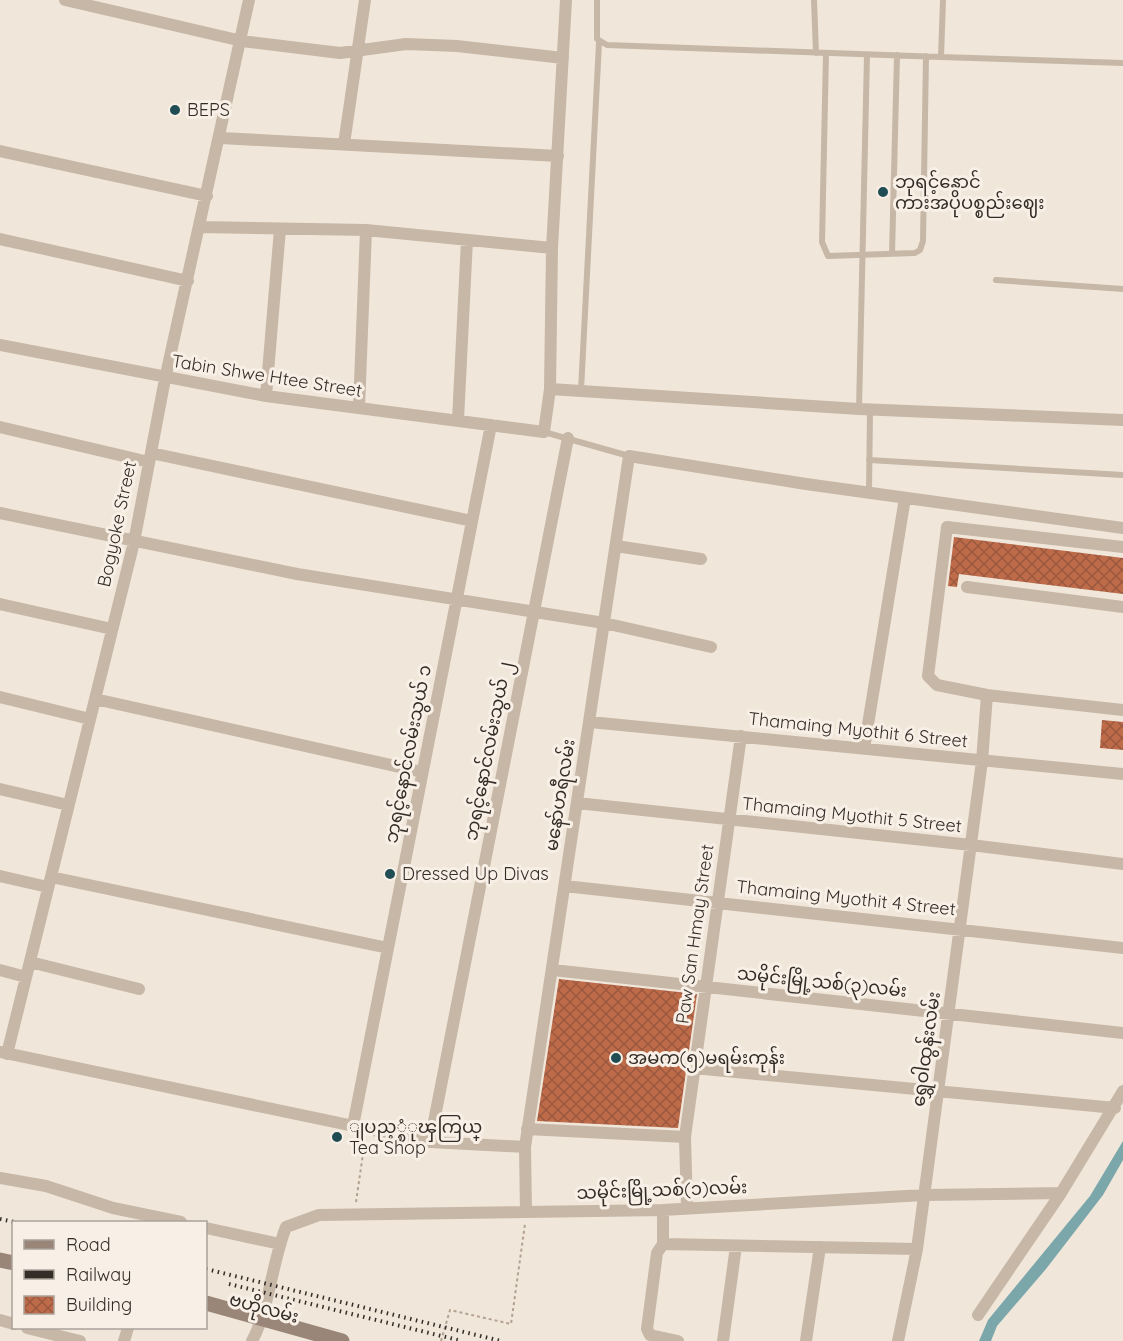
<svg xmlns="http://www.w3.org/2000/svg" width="1123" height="1341" font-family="Quicksand,'Noto Sans Myanmar',sans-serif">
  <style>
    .water { fill: #7ba7ab }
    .building { fill: url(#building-cross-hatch) }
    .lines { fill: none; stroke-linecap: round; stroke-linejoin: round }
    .path { stroke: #b3a192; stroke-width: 2; stroke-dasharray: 3 3; stroke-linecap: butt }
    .lane { stroke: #c7b7a7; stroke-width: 6 }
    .street { stroke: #c7b7a7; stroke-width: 12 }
    .secondary { stroke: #9a8679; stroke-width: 15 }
    .rail { stroke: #342c27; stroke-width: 4; stroke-dasharray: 1.5 4.5; stroke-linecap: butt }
    .poi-dot { fill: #204d53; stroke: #f8f0e6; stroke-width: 2 }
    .labels { text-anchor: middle; stroke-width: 6; stroke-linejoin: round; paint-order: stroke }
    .poi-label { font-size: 18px; fill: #342c27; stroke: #f8f0e6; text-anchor: start }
    .street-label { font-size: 18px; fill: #342c27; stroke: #f8f0e6 }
  </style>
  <defs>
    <pattern id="building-cross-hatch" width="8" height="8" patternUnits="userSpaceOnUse" patternTransform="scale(1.5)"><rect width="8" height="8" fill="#be6b4a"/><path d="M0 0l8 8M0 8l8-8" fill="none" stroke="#9b583e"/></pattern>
  </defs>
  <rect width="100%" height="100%" fill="#f0e7da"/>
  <path class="water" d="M1123,1141V1160L1103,1195L1046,1269L997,1326L991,1341H979L988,1320L1090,1196Z"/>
  <path class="building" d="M954,537L1123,558V594L959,574L957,587L948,586Z
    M1102,720L1123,722V750L1100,748Z
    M559,979L697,994L678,1128L537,1121Z"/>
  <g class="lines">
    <path class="path" d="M356,1202L365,1140
      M441,1341L450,1310L511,1324L525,1224"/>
    <path class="lane" d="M597,0V39L607,45L941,57L943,0
      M814,0L816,53
      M826,53L822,242L828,256L915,253L920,250L923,241L926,56
      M941,57L1123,63
      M892,254L897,55
      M996,280L1123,289
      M581,390L599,43
      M859,409L867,55
      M544,432L629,456
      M869,460L1123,475
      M869,492L870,410"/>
    <path class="street" d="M65,0L242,41L340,53L406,44L457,46L563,58
      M221,138L558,156
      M344,144L365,0
      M0,151L207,196
      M200,227L366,230L552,248
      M0,239L188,281
      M0,345L266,396L544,432L550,389L552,248L566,0
      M550,389L859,409L1123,420
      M266,396L280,229
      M359,408L366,230
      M458,420L467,240
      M0,427L149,462
      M151,453L472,521
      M0,513L297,574L604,623L711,647
      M616,546L701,559
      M1123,547L947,527L928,676L937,685L987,695L1123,710
      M967,587L1123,607
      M0,604L112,629
      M0,697L90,719
      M95,699L422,772
      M590,722L1123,774
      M864,749L905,498
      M0,789L68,805
      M577,803L971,845L1123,864
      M0,876L48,887
      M51,877L388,948
      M565,886L1123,948
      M30,962L139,989
      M0,970L26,977
      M553,970L1123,1033
      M1,1052L430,1142L525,1147
      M7,1054L134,542L165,379L249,0
      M694,1068L1115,1108
      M353,1126L491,425
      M527,1129L685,1137
      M430,1142L568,438
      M0,1178L46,1186L113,1208L181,1222
      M687,1209L685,1137L741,736
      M663,1210V1244L657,1253L647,1329L650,1335L678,1341
      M526,1212L525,1147L629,456L806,484L1123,528
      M206,1228L280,1244
      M663,1244L917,1249
      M978,1315L1061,1193L1123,1091
      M0,1320L14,1324
      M27,1328L80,1341
      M124,1341L128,1328
      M252,1341C269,1310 272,1262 286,1227L319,1215L663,1210L924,1195L1061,1193
      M723,1341L736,1246
      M806,1341L820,1247
      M898,1341L917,1249L982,761L987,695"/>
    <path class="secondary" d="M0,1260L14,1263
      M206,1303L342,1341"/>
    <path class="rail" d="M0,1219L14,1222
      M206,1269L501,1341
      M229,1284L462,1341"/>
  </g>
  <g class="poi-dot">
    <circle cx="175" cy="110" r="6"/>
    <circle cx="883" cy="192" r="6"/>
    <circle cx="390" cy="874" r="6"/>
    <circle cx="616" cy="1058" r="6"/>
    <circle cx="337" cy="1137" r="6"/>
  </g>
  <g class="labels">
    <g class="poi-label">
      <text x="187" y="116">BEPS</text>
      <text x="895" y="188">ဘုရင့်နောင်<tspan x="895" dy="21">ကားအပိုပစ္စည်းဈေး</tspan></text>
      <text x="402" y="880">Dressed Up Divas</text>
      <text x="628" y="1064">အမက(၅)မရမ်းကုန်း</text>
      <text x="349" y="1133">ျပည့္စံုၾကြယ္<tspan x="349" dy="21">Tea Shop</tspan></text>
    </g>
    <g class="street-label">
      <text transform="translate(267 376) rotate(9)" y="6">Tabin Shwe Htee Street</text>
      <text transform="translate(117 524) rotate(-78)" y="6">Bogyoke Street</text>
      <text transform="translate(858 730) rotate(6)" y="6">Thamaing Myothit 6 Street</text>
      <text transform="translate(488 751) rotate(-79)" y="6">ဘုရင့်နောင်လမ်းသွယ် ၂</text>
      <text transform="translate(408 754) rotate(-79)" y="6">ဘုရင့်နောင်လမ်းသွယ် ၁</text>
      <text transform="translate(560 795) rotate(-81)" y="6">မနော်ဟရီလမ်း</text>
      <text transform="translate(852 815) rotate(6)" y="6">Thamaing Myothit 5 Street</text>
      <text transform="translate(846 898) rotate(6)" y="6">Thamaing Myothit 4 Street</text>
      <text transform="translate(695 934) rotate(-82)" y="6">Paw San Hmay Street</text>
      <text transform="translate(822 982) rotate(6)" y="6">သမိုင်းမြို့သစ်(၃)လမ်း</text>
      <text transform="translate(926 1049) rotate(-82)" y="6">ရွှေဝါထွန်းလမ်း</text>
      <text transform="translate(662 1190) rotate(-2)" y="6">သမိုင်းမြို့သစ်(၁)လမ်း</text>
      <text transform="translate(264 1308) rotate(15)" y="6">ဗဟိုလမ်း</text>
    </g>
  </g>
  <rect x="12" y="1221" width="195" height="108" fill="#f8f0e6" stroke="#aaa29a" stroke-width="1.5"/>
  <rect x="24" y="1240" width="30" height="9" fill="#9a8679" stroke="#aaa29a" stroke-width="1.5"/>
  <text x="66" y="1251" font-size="18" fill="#342c27">Road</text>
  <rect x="24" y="1270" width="30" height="9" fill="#342c27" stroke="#aaa29a" stroke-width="1.5"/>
  <text x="66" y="1281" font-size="18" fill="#342c27">Railway</text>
  <rect x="24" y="1296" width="30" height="18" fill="url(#building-cross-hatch)" stroke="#aaa29a" stroke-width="1.5"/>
  <text x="66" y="1311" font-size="18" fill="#342c27">Building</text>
</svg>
